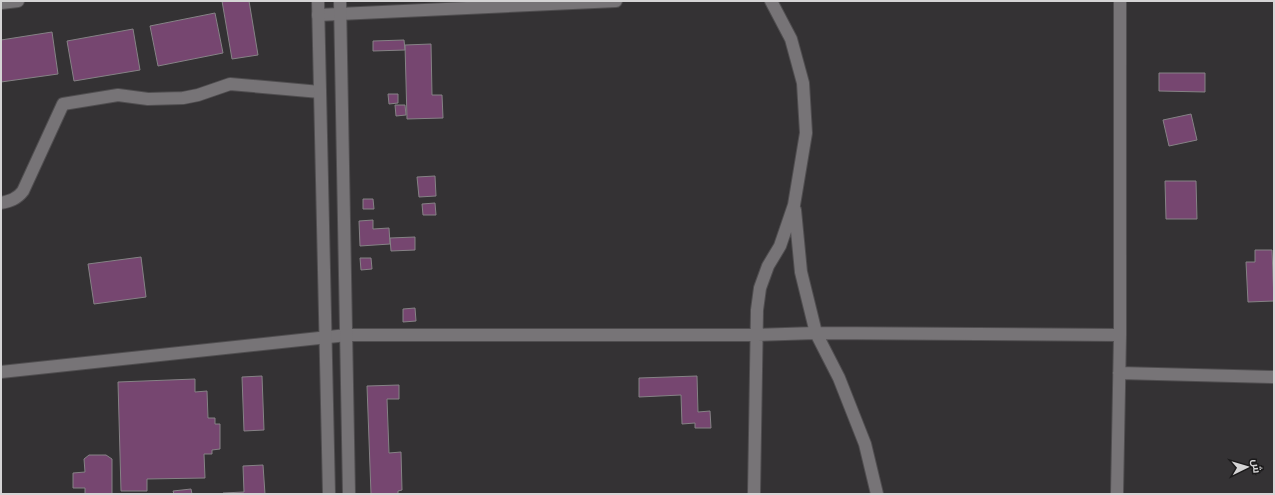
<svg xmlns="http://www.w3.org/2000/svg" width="1275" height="495" font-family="'Golos Text',Cairo,sans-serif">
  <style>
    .building { fill: #764670; stroke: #858285 }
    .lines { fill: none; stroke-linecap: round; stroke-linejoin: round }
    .street-casing { stroke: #504e50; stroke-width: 14 }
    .secondary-casing { stroke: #504e50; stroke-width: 14 }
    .street { stroke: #777477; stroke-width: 12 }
    .secondary { stroke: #777477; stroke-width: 12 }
  </style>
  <rect width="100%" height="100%" fill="#343234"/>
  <path class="building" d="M222,1H249L258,55L232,59Z
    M215,13L223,53L158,66L150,26Z
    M133,29L140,70L74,81L67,41Z
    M52,32L58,74L1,82V40Z
    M404,40L405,50L373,51V41Z
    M431,44L432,95H442L443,118L407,119L405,45Z
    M1159,73H1205V92L1159,91Z
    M388,94H398V103L389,104Z
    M395,105H405L406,115L396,116Z
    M1191,114L1197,140L1169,146L1163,120Z
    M435,176L436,196L419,197L417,177Z
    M1165,181H1196L1197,219H1166Z
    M363,199H373L374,209H363Z
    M435,203L436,215H423L422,204Z
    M373,220V229L389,228L390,244L360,246L359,221Z
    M415,237V250L391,251L390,238Z
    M1255,250H1272L1274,301L1248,302L1246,262H1255Z
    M141,257L146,297L94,304L88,264Z
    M360,258H371L372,269L361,270Z
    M415,308L416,321L403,322V309Z
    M262,376L264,430L244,431L242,377Z
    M697,376L698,412L710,411L711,428H695V423L682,424L681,395L639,397V378Z
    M195,379V392L207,391L208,418H215V424H220V449L212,450V454H204L205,478L147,479V491H121L118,382Z
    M399,385V399H387L389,453L401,452L402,490L398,491V494H371L367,386Z
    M89,455H106L112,459V494H85V488H73V473L85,472L84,459Z
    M263,465L265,494H223V493L244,492L243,466Z
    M191,489L192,494H174L173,491Z"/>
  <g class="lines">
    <defs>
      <path id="street" d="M1,3L18,1
        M318,15L616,1
        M1,203C10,201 17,199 23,191L63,104L118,95L148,99L183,98L198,95L230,84L320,92
        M795,210L801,272L816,333L839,378L865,444L877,494
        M1,372L347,335H758L816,333L1120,335
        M1119,373L1274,377
        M754,494L757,310L760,288L768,266L780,246L794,205L806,133L803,83L791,39L771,1
        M1117,494L1120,335V1"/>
      <path id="secondary" d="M318,1L329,494
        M340,1L349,494"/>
    </defs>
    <use href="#street" class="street-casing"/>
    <use href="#secondary" class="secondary-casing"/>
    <use href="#street" class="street"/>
    <use href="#secondary" class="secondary"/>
  </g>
  <rect width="1275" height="495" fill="none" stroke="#d5d4d5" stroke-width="4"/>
  <g transform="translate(1247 467) rotate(85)" stroke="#1b1a1b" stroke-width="3" paint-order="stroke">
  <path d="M0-3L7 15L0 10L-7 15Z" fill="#d5d4d5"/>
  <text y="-6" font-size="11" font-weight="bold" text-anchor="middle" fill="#d5d4d5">ش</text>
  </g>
</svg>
